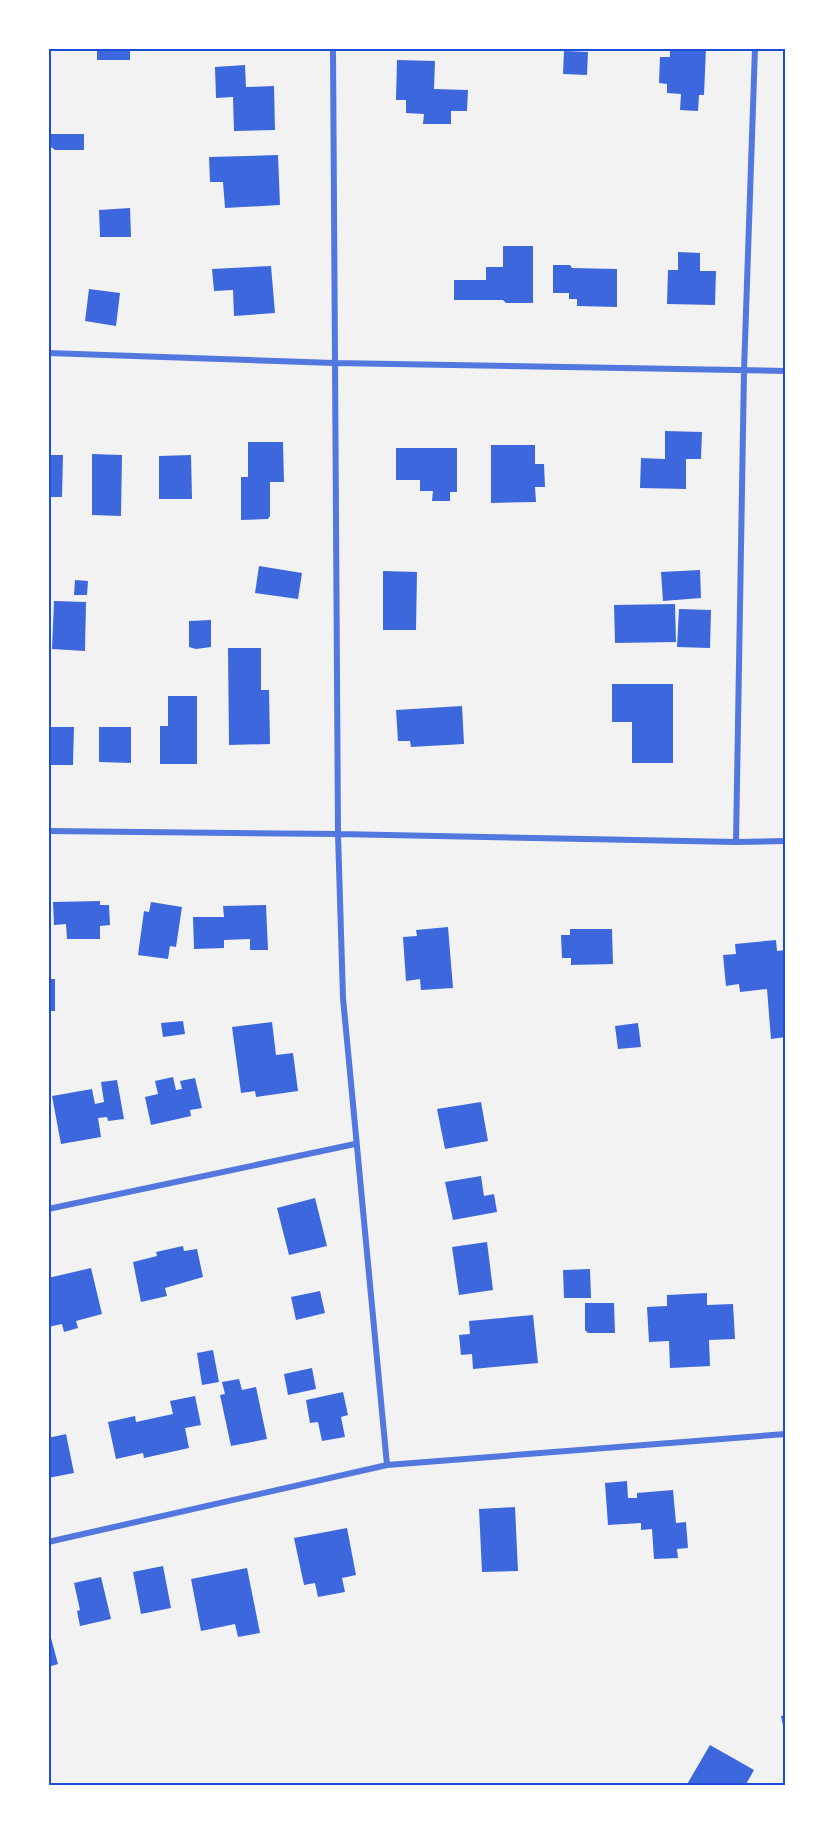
<svg xmlns="http://www.w3.org/2000/svg" width="834" height="1834" font-family="Arial,sans-serif">
  <style>
    .building { fill: #3d67dc }
    .lines { fill: none; stroke-linecap: round; stroke-linejoin: round }
    .minor { stroke: #5277de; stroke-width: 6 }
    .neatline { fill: none; stroke: #1d4ed8; stroke-width: 2 }
  </style>
  <rect width="100%" height="100%" fill="#f2f2f2"/>
  <path class="building" d="M97,48H130V60H97Z
    M670,48H706L704,95H699L698,111L680,110L681,94L667,93V84L659,83L660,57H670Z
    M564,51L588,52L587,75L563,74Z
    M397,60L435,61L434,89L468,90L467,111H451V124H423L424,114L406,113V100H396Z
    M245,65L246,87L274,86L275,130L234,131L233,97L216,98L215,67Z
    M51,134H84V150H55L51,147Z
    M278,155L280,205L225,208L223,182H210L209,157Z
    M130,208L131,237H100L99,210Z
    M503,246H533V303H506L503,300H454V280H486V267H503Z
    M678,252L700,253V271H716L715,305L667,304L668,270H678Z
    M553,265H570L572,268L617,269V307L577,306V299H569V293H553Z
    M271,266L275,313L234,316L233,290L214,291L212,269Z
    M89,289L120,293L116,326L85,321Z
    M665,431L702,432L701,459H686V489L640,488L641,458L665,459Z
    M248,442H283L284,482H270V516L268,519L241,520V477H248Z
    M491,445H535V464H544L545,487H535L536,502L491,503Z
    M396,448H457V492H450V501H432L433,491H420V480H396Z
    M92,454L122,455L121,516L92,515Z
    M48,455H63L62,497H48Z
    M191,455L192,499H159V456Z
    M259,566L302,573L298,599L255,593Z
    M700,570L701,598L663,601L661,572Z
    M383,571L417,572L416,630H383Z
    M75,580L88,581L87,595H74Z
    M54,601L86,602L85,651L52,649Z
    M675,604L676,642L615,643L614,605Z
    M679,609L711,610L710,648L677,647Z
    M211,620V647L196,649L189,647V621Z
    M228,648H261V690H269L270,744L229,745Z
    M612,684H673V763H632V722H612Z
    M168,696H197V764H160V726H168Z
    M462,706L464,744L411,747L410,741H398L396,710Z
    M48,727H74L73,765H48Z
    M99,727H131V763L99,762Z
    M100,901V905H109L110,925L100,926V939H67L66,924L54,925L53,902Z
    M151,902L182,907L176,947L170,946L168,959L138,955L144,911L149,912Z
    M266,905L268,950H250V939L224,940V948L194,949L193,917H224L223,906Z
    M448,927L453,988L421,990L420,979L406,981L403,937L417,936L416,930Z
    M570,929H612L613,964L571,965V958H562L561,935H570Z
    M776,940L777,951L786,950V1037L771,1039L767,989L740,992L739,984L726,986L723,955L736,954L735,944Z
    M48,979H55V1011H48Z
    M183,1021L185,1034L163,1037L161,1023Z
    M272,1022L276,1055L293,1053L298,1091L256,1097L255,1091L241,1093L232,1027Z
    M638,1023L641,1047L618,1049L615,1026Z
    M173,1077L176,1090L182,1089L180,1081L195,1078L202,1108L190,1110L191,1116L151,1125L145,1097L158,1094L155,1081Z
    M117,1080L124,1119L108,1121L107,1117L98,1118L101,1137L61,1144L52,1096L92,1089L95,1104L104,1102L101,1082Z
    M481,1102L488,1141L445,1149L437,1109Z
    M481,1176L484,1196L494,1194L497,1212L453,1220L445,1182Z
    M315,1198L327,1246L289,1255L277,1208Z
    M487,1242L493,1290L459,1295L452,1247Z
    M183,1246L184,1251L197,1249L203,1277L165,1288L167,1296L141,1302L133,1262L157,1256L156,1252Z
    M91,1268L102,1314L76,1321L78,1328L64,1332L62,1324L48,1327V1278Z
    M590,1269L591,1298H564L563,1270Z
    M320,1291L325,1313L296,1320L291,1297Z
    M707,1293V1305L733,1304L735,1339L709,1340L710,1366L670,1368L669,1341L649,1342L647,1307L667,1306V1295Z
    M585,1303H614L615,1333H588L585,1330Z
    M533,1315L538,1363L473,1369L472,1354L461,1355L459,1335L470,1334L469,1321Z
    M213,1350L219,1382L202,1385L197,1353Z
    M312,1368L316,1389L288,1395L284,1374Z
    M239,1379L242,1390L256,1387L267,1439L231,1446L220,1395L225,1394L222,1382Z
    M343,1392L348,1415L341,1417L345,1437L322,1441L318,1422L310,1423L306,1400Z
    M195,1396L201,1425L185,1428L189,1448L144,1458L143,1453L116,1459L108,1422L135,1416L136,1422L173,1414L170,1401Z
    M66,1434L74,1473L48,1478V1438Z
    M627,1481L628,1498H637V1493L673,1490L676,1523L686,1522L688,1548L677,1549L678,1558L654,1559L652,1529L641,1530V1523L608,1525L605,1483Z
    M515,1507L518,1571L482,1572L479,1509Z
    M347,1528L356,1575L342,1578L345,1592L318,1597L315,1583L304,1585L294,1538Z
    M163,1566L171,1608L141,1614L133,1572Z
    M247,1568L260,1633L238,1637L235,1624L201,1631L191,1579Z
    M101,1577L111,1619L80,1626L77,1611L80,1610L74,1583Z
    M51,1638L58,1664L48,1667V1639Z
    M786,1715V1734L785,1735L781,1716Z
    M710,1745L754,1770L745,1786H686Z"/>
  <g class="lines">
    <path class="minor" d="M333,48L338,834L343,998L387,1465
      M48,353L334,363L786,371
      M48,831L338,834L736,842L786,841
      M736,842L744,371L755,48
      M48,1209L355,1144
      M48,1542L387,1465L786,1434"/>
  </g>
  <rect width="834" height="1834" fill="none" stroke="#ffffff" stroke-width="99"/>
  <rect x="50" y="50" width="734" height="1734" class="neatline"/>
</svg>
